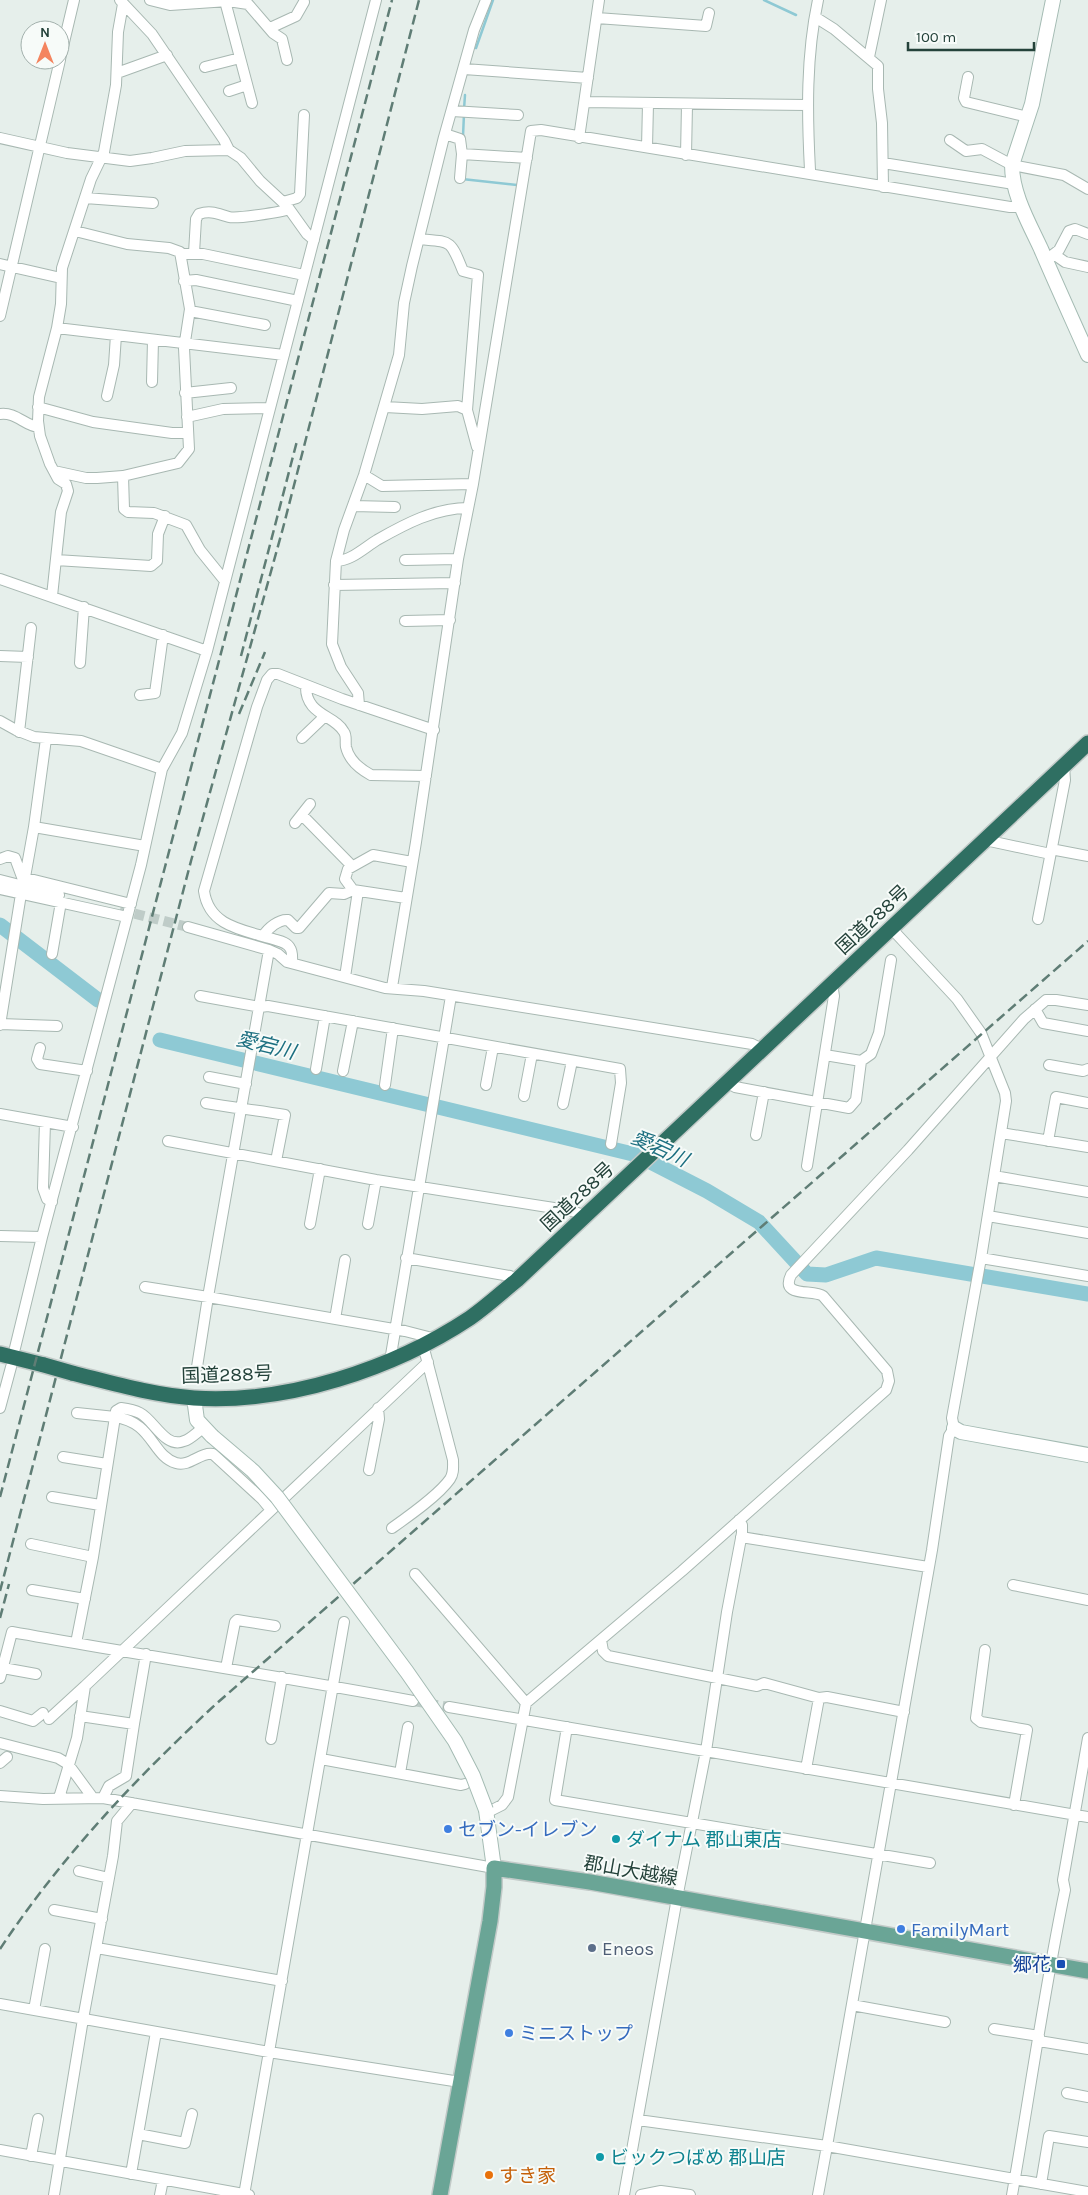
<svg xmlns="http://www.w3.org/2000/svg" width="1088" height="2195" font-family="Karla,'Noto Sans JP',sans-serif">
  <style>
    .lines { fill: none; stroke-linecap: round; stroke-linejoin: round }
    .stream { stroke: #8ec9d4; stroke-width: 2.5 }
    .river { stroke: #8ec9d4; stroke-width: 15 }
    .street-tunnel { stroke: #bfccc8; stroke-width: 10; stroke-dasharray: 10 5; stroke-linecap: butt }
    .street-casing { stroke: #a8b8b2; stroke-width: 12 }
    .secondary-casing { stroke: #a4bbb3; stroke-width: 16 }
    .primary-casing { stroke: #c2cac8; stroke-width: 18 }
    .highway-casing { stroke: #c2cac8; stroke-width: 18 }
    .street { stroke: #fff; stroke-width: 10 }
    .secondary { stroke: #fff; stroke-width: 14 }
    .primary { stroke: #6aa596; stroke-width: 15 }
    .highway { stroke: #2f6f62; stroke-width: 15 }
    .rail { stroke: #5f7d75; stroke-width: 2.5; stroke-dasharray: 10 5; stroke-linecap: butt }
    .secondary-bridge-casing { stroke: #a4bbb3; stroke-width: 16; stroke-linecap: butt }
    .highway-bridge-casing { stroke: #c2cac8; stroke-width: 18; stroke-linecap: butt }
    .secondary-bridge { stroke: #fff; stroke-width: 14 }
    .highway-bridge { stroke: #2f6f62; stroke-width: 15 }
    .shop-dot { fill: #3f7fe0; stroke: #f7fbf9; stroke-width: 2 }
    .culture-dot { fill: #0f9aa8; stroke: #f7fbf9; stroke-width: 2 }
    .service-dot { fill: #5c6f8a; stroke: #f7fbf9; stroke-width: 2 }
    .transit-dot { fill: #1a4fb4; stroke: #f7fbf9; stroke-width: 2 }
    .food-dot { fill: #e8710a; stroke: #f7fbf9; stroke-width: 2 }
    .labels { text-anchor: middle; stroke-width: 4; stroke-linejoin: round; paint-order: stroke }
    .street-label { font-size: 19px; fill: #24423a; stroke: #f7fbf9 }
    .shop-label { font-size: 19px; fill: #366cbe; stroke: #f7fbf9; text-anchor: start }
    .culture-label { font-size: 19px; fill: #0d838f; stroke: #f7fbf9; text-anchor: start }
    .service-label { font-size: 19px; fill: #4e5e75; stroke: #f7fbf9; text-anchor: start }
    .transit-label { font-size: 19px; fill: #164399; stroke: #f7fbf9; text-anchor: end }
    .food-label { font-size: 19px; fill: #c56008; stroke: #f7fbf9; text-anchor: start }
    .water-label { font-size: 20px; font-style: italic; fill: #1c6f80; stroke: #f7fbf9 }
  </style>
  <rect width="100%" height="100%" fill="#e6efeb"/>
  <g class="lines">
    <path class="stream" d="M764,0L796,15
      M476,48L493,0
      M464,109L465,95
      M463,136L464,114
      M462,179L517,185"/>
    <path class="river" d="M0,925L98,1000
      M160,1040L637,1155L707,1191L759,1222L807,1274L826,1275L876,1258L1088,1294"/>
    <path class="street-tunnel" d="M120,910L188,927
      M413,1701L449,1707"/>
    <defs>
      <path id="street" d="M120,0L152,34L224,140L229,150
        M150,0L170,5L228,1L248,4L273,33L282,39L287,60
        M225,1L252,103
        M815,17L834,29L878,66V89L882,123L883,187
        M597,18L706,26L709,13
        M270,28L296,16L304,2
        M869,57L881,0
        M60,59L74,0
        M205,67L240,58
        M464,69L588,78
        M117,73L167,55
        M968,77L964,98L966,102L1028,117
        M229,91L247,85
        M585,102L807,105
        M452,111L518,115
        M445,134L460,139L462,154L527,158
        M0,138L67,153L130,161L152,158L185,151L229,150L241,158L260,181L287,206L307,234L314,240
        M579,138L599,0
        M950,140L966,151L982,149L1012,165L1064,175L1088,189
        M647,147L648,104
        M686,155L687,105
        M883,163L1014,184
        M810,170C807,113 806,56 818,0
        M460,178L462,154
        M85,198L153,203
        M283,202L297,198L300,194L304,115
        M419,239C452,242 450,239 463,271L478,275L467,410
        M194,253L196,219L199,214C211,210 218,214 229,217C237,219 282,212 289,209
        M180,254H203L304,275
        M1055,255L1065,262L1088,267
        M1046,260L1059,250L1069,231L1075,229L1088,234
        M0,264L61,278
        M184,281L196,280L298,301
        M190,311L265,325
        M0,316L60,60
        M57,328L284,355
        M152,382L153,340
        M185,393L231,388
        M107,396L114,365L116,335
        M38,407L93,422L172,433H188
        M385,407L422,409L458,406L467,410L477,447
        M0,414C16,412 24,425 38,427
        M187,417L223,409L270,408
        M54,471L86,478H97L123,476L178,463L189,449L184,348L190,309L180,252L169,248L127,244L75,231
        M364,475L382,486L473,484
        M123,476L124,509L128,512L154,513L186,525L200,550L225,581
        M353,506L395,507
        M56,560L151,566L157,561L158,534L165,516
        M405,560L458,559
        M336,561C351,561 364,548 377,540C405,524 435,508 468,508
        M0,579L207,651
        M334,585L455,583
        M52,596L61,512L68,491L66,484L58,479L50,464L40,436L38,421L39,397L57,328L61,304L62,268L91,179L104,152L116,85L118,32L123,4
        M405,621L450,620
        M0,656L28,657
        M80,663L84,607
        M306,686C305,715 335,715 344,732C347,736 345,742 346,747C349,760 360,769 371,775L426,776
        M140,695L155,693L163,635
        M359,705L358,693L341,667L332,644L336,561L344,530L364,475L399,355L404,303L412,266L444,137L474,30L486,0
        M0,721L16,730L34,737L81,741L162,769
        M19,732L31,628
        M302,738L324,717
        M302,815L352,866
        M295,823L310,804
        M34,827L145,846
        M985,840L1046,853L1056,850L1088,856
        M0,859L8,856L15,858L22,877L131,904
        M25,877L34,827L46,739
        M0,880L59,895
        M0,889L127,917
        M406,898L353,890L345,879L348,869L373,855L412,862
        M1038,919L1065,780L1064,766
        M188,927L269,950L278,954L287,962L385,988L424,991L752,1044L762,1049
        M263,936C268,928 279,919 288,920L296,928H299L329,893L344,894L353,890
        M269,950L208,1297L405,1331L436,1339
        M52,954L61,902
        M292,963C292,958 293,952 290,948C287,942 279,941 273,939C244,930 209,927 204,891L257,707L267,680L272,674H278L342,699L434,730
        M345,977L358,891
        M392,987L416,842L458,559L473,484L531,131L541,130L1010,207H1023
        M200,996L260,1007L268,1006L620,1069L621,1083L611,1144
        M1035,1009L1043,1023L1088,1031
        M0,1024L57,1026
        M0,1025L21,894
        M40,1048L37,1059L40,1064L87,1071
        M825,1055L861,1061L871,1054L879,1033L891,960
        M1049,1065L1083,1071L1088,1069
        M316,1069L325,1016
        M343,1071L353,1021
        M209,1077L246,1084
        M727,1082L735,1087L849,1108L856,1100L861,1061
        M385,1085L393,1028
        M486,1085L493,1047
        M524,1096L532,1054
        M206,1103C232,1108 258,1110 285,1115L276,1161
        M563,1104L572,1061
        M0,1114L73,1127
        M45,1122L43,1188L47,1199L52,1202
        M1001,1133L1088,1147
        M756,1135L764,1092
        M168,1141L376,1180L573,1211L585,1216
        M1048,1141L1056,1097L1088,1103
        M807,1166L834,996L832,984
        M994,1176L1088,1192
        M988,1216L1088,1233
        M310,1224L320,1169
        M368,1224L376,1180
        M0,1236L42,1237
        M406,1258L510,1276L517,1280
        M981,1258L1088,1276
        M145,1287L208,1297L197,1367
        M335,1319L345,1260
        M15,1348L42,1237L141,865L162,769L182,733L207,651L376,0
        M390,1361L451,996
        M0,1408L11,1367
        M77,1413L115,1417L93,1557
        M203,1428C197,1432 191,1439 184,1441C165,1449 154,1420 140,1413C134,1410 128,1409 121,1408L116,1411L115,1417C153,1422 152,1456 176,1463C190,1467 200,1452 213,1454L262,1499L271,1510
        M63,1457L107,1464
        M369,1470L379,1419L378,1408
        M52,1497L100,1505
        M392,1528C409,1516 439,1495 450,1479C454,1473 453,1467 453,1460L423,1345
        M741,1537L928,1567
        M31,1544L93,1557L76,1643
        M415,1574L526,1703L508,1797L502,1805L486,1813
        M1013,1585L1088,1600
        M32,1590L85,1599
        M601,1640L603,1651L608,1656L757,1686L764,1683L819,1698
        M985,1650L976,1718L981,1722L1027,1730L1014,1805
        M3,1668L36,1674
        M226,1668L235,1622L237,1620L275,1626
        M0,1678L12,1632C145,1656 279,1676 413,1701
        M526,1703L682,1571L886,1390L889,1381L887,1371L823,1296C813,1289 780,1298 791,1275L908,1150L1024,1019L1046,1000H1056L1088,1005
        M449,1707L1088,1817
        M0,1711L33,1721L43,1713
        M80,1716L134,1724L146,1654
        M49,1719L85,1686
        M567,1727L555,1800L930,1863
        M271,1739L282,1677
        M0,1743L58,1758L68,1764L93,1798
        M321,1759L461,1785L465,1784
        M0,1763L7,1757
        M806,1769L819,1698L827,1697L904,1712
        M400,1773L408,1727
        M0,1796L43,1799L103,1798L494,1868
        M59,1798L77,1738L85,1686L428,1362
        M103,1798L109,1786L126,1776L134,1724
        M79,1871L109,1878
        M54,1910L102,1919
        M97,1948L282,1981
        M0,2004L269,2052L460,2082
        M852,2005L945,2022
        M34,2010L45,1949
        M994,2029L1039,2036
        M1039,2041L1088,2049
        M1067,2093L1088,2097
        M638,2120L827,2146L932,1550L949,1436L954,1428L952,1418L981,1258L1006,1101L1005,1093L981,1033L957,999L891,928
        M138,2134L185,2143L192,2114
        M0,2150L249,2195
        M31,2156L38,2119
        M131,2174L156,2032
        M1041,2184L1049,2136L1088,2142
        M54,2195L83,2019L113,1856L117,1821L132,1803
        M160,2195L163,2180
        M244,2195L344,1622
        M624,2195L677,1898L706,1751L727,1612L742,1533V1525L739,1520
        M641,2195L661,2191L690,2195
        M818,2195L827,2146L1088,2192
        M1012,2195C1030,2093 1044,1991 1065,1890L1063,1880L1088,1738"/>
      <path id="secondary" d="M1053,0L1032,104L1012,165C1012,194 1029,223 1041,249C1056,284 1072,319 1088,355
        M194,1398L197,1420L212,1436
        M954,1428L961,1432L1088,1455
        M486,1810L494,1868"/>
      <path id="primary" d="M440,2195L490,1921L494,1887V1868L590,1882L1088,1971"/>
      <path id="highway" d="M0,1354L44,1365
        M72,1373C112,1383 152,1395 194,1398C287,1404 393,1369 470,1318C486,1307 501,1293 517,1280L1088,743"/>
    </defs>
    <use href="#street" class="street-casing"/>
    <use href="#secondary" class="secondary-casing"/>
    <use href="#primary" class="primary-casing"/>
    <use href="#highway" class="highway-casing"/>
    <use href="#street" class="street"/>
    <use href="#secondary" class="secondary"/>
    <use href="#primary" class="primary"/>
    <use href="#highway" class="highway"/>
    <path class="rail" d="M241,656L297,441
      M239,714L265,652
      M0,1497L392,0
      M0,1591L191,861L283,528L419,0
      M0,1618L9,1584
      M0,1949C61,1857 135,1779 216,1704L1088,941"/>
    <defs>
      <path id="secondary-bridge" d="M212,1436L253,1471L277,1497L407,1672L455,1741L473,1776L486,1810"/>
      <path id="highway-bridge" d="M44,1365L72,1373"/>
    </defs>
    <use href="#secondary-bridge" class="secondary-bridge-casing"/>
    <use href="#highway-bridge" class="highway-bridge-casing"/>
    <use href="#secondary-bridge" class="secondary-bridge"/>
    <use href="#highway-bridge" class="highway-bridge"/>
  </g>
  <g class="shop-dot">
    <circle cx="448" cy="1829" r="5"/>
    <circle cx="901" cy="1929" r="5"/>
    <circle cx="509" cy="2033" r="5"/>
  </g>
  <g class="culture-dot">
    <circle cx="616" cy="1839" r="5"/>
    <circle cx="600" cy="2157" r="5"/>
  </g>
  <circle class="service-dot" cx="592" cy="1948" r="5"/>
  <rect class="transit-dot" x="1056" y="1959" width="10" height="10" rx="2.5"/>
  <circle class="food-dot" cx="489" cy="2175" r="5"/>
  <g class="labels">
    <g class="street-label">
      <text transform="translate(872 919) rotate(-43)" y="7">国道288号</text>
      <text transform="translate(577 1196) rotate(-43)" y="7">国道288号</text>
      <text transform="translate(227 1374) rotate(-2)" y="7">国道288号</text>
      <text transform="translate(631 1870) rotate(10)" y="7">郡山大越線</text>
    </g>
    <g class="shop-label">
      <text x="458" y="1836">セブン-イレブン</text>
      <text x="911" y="1936">FamilyMart</text>
      <text x="519" y="2040">ミニストップ</text>
    </g>
    <g class="culture-label">
      <text x="626" y="1846">ダイナム 郡山東店</text>
      <text x="610" y="2164">ビックつばめ 郡山店</text>
    </g>
    <g class="service-label">
      <text x="602" y="1955">Eneos</text>
    </g>
    <g class="transit-label">
      <text x="1051" y="1971">郷花</text>
    </g>
    <g class="food-label">
      <text x="499" y="2182">すき家</text>
    </g>
    <g class="water-label">
      <text transform="translate(266 1045) rotate(14)" y="7">愛宕川</text>
      <text transform="translate(660 1148) rotate(25)" y="7">愛宕川</text>
    </g>
  </g>
  <g transform="translate(45 45)"><circle r="24" fill="#f7fbf9" stroke="#a3b1ad"/>
  <path d="M0-4L9 19L0 12L-9 19Z" fill="#f4845f"/>
  <text y="-8" font-size="14" font-weight="bold" text-anchor="middle" fill="#24423a">N</text>
  </g>
  <path d="M908 42v8h126v-8" fill="none" stroke="#24423a" stroke-width="2.5"/>
  <text x="916" y="42" font-size="15" fill="#24423a" stroke="#f7fbf9" stroke-width="4" paint-order="stroke">100 m</text>
</svg>
